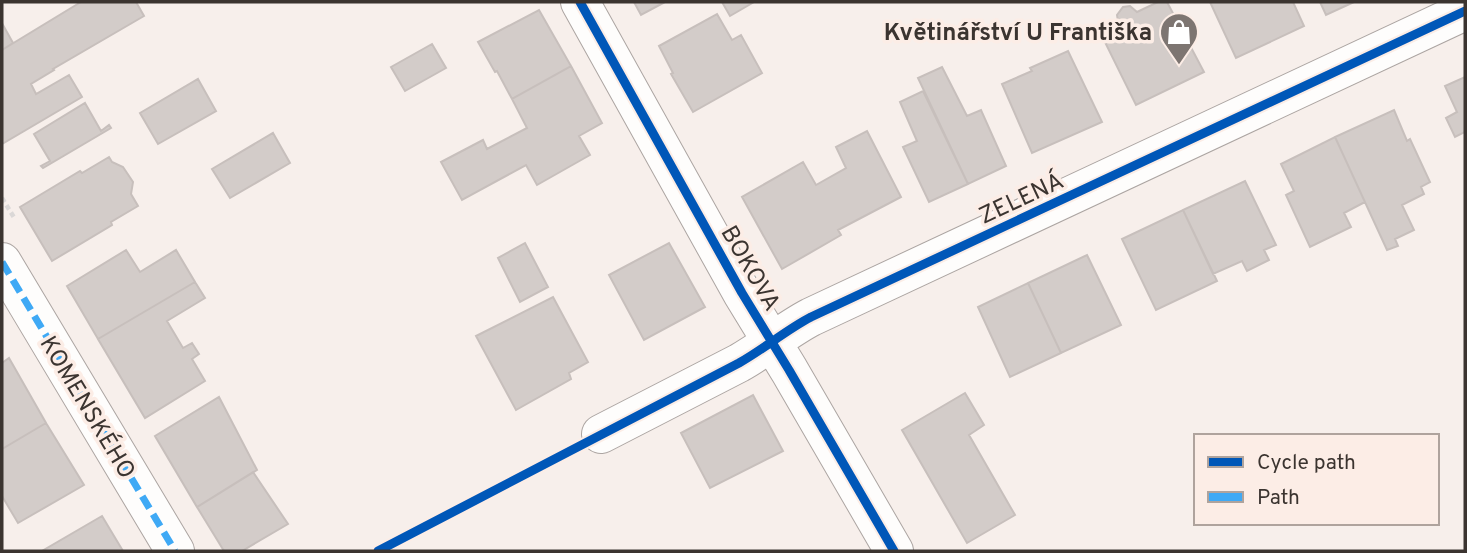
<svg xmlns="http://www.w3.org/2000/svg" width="1467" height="553" font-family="Overpass,sans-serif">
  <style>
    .building { fill: #d3ccc9; stroke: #c7bfbc; stroke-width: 2 }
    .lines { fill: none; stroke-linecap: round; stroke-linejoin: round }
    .minor-casing { stroke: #aca5a2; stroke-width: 40 }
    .path { stroke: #dbd8d7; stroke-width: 4.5; stroke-dasharray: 5 3.5; stroke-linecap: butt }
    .minor { stroke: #fefdfc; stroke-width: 38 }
    .quiet { stroke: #3fa9f5; stroke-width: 7; stroke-dasharray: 14 7; stroke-linecap: butt }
    .cycleway-casing { stroke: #fcede6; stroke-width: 13 }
    .cycleway { stroke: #0057b8; stroke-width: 9 }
    .labels { text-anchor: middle; stroke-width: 7; stroke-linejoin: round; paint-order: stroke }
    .poi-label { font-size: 24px; font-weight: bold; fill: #3b3430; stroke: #fcede6; text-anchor: end }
    .street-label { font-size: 24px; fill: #3b3430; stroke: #fcede6 }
  </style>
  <rect width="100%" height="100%" fill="#f7efeb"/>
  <path class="building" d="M81,2H136L144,16L53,69L54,70L31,84L36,94L69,75L82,97L2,144V50Z
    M634,2H665L641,15Z
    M722,2H754L730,16Z
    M1158,2H1167L1204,72L1136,105L1099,30L1118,21L1117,15L1123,7L1130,6L1137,12Z
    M1210,2H1293L1304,26L1236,58Z
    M1320,2H1354L1326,15Z
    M539,10L571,66L512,99L497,71L495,72L478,42Z
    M717,14L732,40L741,35L762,73L693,112L671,74L673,73L659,46Z
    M3,25L13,43L2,50V26Z
    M432,44L446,68L405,91L391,67Z
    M1068,51L1102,122L1032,153L1002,84L1032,71L1030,68Z
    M571,66L602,123L579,136L590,155L537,185L526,165L462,200L441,162L483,140L487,149L527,128L512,99Z
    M942,67L967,116L981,110L1006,166L968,184L918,78Z
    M1465,77V132L1455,137L1446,118L1457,112L1445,86Z
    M198,79L216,111L158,144L140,113Z
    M923,91L968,184L929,202L903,147L917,141L900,102Z
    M85,103L101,131L109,125L111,128L43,168L41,166L50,161L34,134Z
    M1394,110L1407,141L1410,139L1430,182L1421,187L1424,194L1402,205L1414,230L1395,239L1398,246L1387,250L1335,137Z
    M867,131L901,197L838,230L841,235L782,269L742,197L803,162L816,185L846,168L836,147Z
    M273,133L290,163L230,198L212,169Z
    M1335,137L1365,202L1344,213L1351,227L1310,247L1286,195L1294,191L1281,164Z
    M109,157L112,162L123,167L133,182L131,194L138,206L111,222L112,225L52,261L20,207L80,171L82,173Z
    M1245,181L1276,245L1264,250L1269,260L1247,271L1242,261L1213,274L1183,210Z
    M1183,210L1217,281L1156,310L1122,239Z
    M525,243L548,287L520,302L498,258Z
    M669,243L705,307L644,340L609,275Z
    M126,250L140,272L176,250L195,282L98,339L67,286Z
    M1087,255L1121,325L1061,353L1028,283Z
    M195,282L205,298L167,321L183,348L192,343L199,354L192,359L205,381L145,418L98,339Z
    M1028,283L1061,353L1010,377L978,307Z
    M553,297L588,362L569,373L571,379L516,410L476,336Z
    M9,358L46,423L2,449V363Z
    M965,393L984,425L969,435L1015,515L967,543L902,430Z
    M753,395L783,451L710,488L681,433Z
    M219,397L257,470L197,507L155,436Z
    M46,423L84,485L18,523L2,496V449Z
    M253,472L288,524L242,551H224L197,507Z
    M102,516L123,551H42Z"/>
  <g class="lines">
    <defs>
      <path id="minor" d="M580,2L742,293L789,370L894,551
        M2,262L175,551
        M601,434L739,363C764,349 786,330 811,317L1465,11"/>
    </defs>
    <use href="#minor" class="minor-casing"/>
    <path class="path" d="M2,198L15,219"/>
    <use href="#minor" class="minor"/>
    <path class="quiet" d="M2,262L175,551"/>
    <defs>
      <path id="cycleway" d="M580,2L742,293L789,370L894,551
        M378,551L739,363C764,349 786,330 811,317L1465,11"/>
    </defs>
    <use href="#cycleway" class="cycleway-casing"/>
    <use href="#cycleway" class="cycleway"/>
  </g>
  <defs>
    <symbol id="shop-pin" viewBox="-11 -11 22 30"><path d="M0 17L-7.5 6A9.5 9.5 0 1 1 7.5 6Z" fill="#7d7571" stroke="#fcede6"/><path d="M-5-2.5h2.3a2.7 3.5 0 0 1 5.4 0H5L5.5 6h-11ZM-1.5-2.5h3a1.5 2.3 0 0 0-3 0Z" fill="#fff"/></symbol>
  </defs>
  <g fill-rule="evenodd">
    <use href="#shop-pin" x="1157" y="10" width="44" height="60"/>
  </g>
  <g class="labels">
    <g class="poi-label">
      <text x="1152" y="40">Květinářství U Františka</text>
    </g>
    <g class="street-label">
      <text transform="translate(1021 198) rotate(-25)" y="8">ZELENÁ</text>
      <text transform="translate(751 268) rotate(60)" y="8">BOKOVA</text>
      <text transform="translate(88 407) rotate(59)" y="8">KOMENSKÉHO</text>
    </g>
  </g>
  <rect width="1467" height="553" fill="none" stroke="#3b3430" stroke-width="7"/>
  <rect x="1194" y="434" width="245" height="91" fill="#fcede6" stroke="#afa39d" stroke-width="2"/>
  <rect x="1208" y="457" width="35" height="10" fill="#0057b8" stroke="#afa39d" stroke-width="2"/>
  <text x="1257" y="469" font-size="21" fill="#3b3430">Cycle path</text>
  <rect x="1208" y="492" width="35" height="10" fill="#3fa9f5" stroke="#afa39d" stroke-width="2"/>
  <text x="1257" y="504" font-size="21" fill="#3b3430">Path</text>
</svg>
